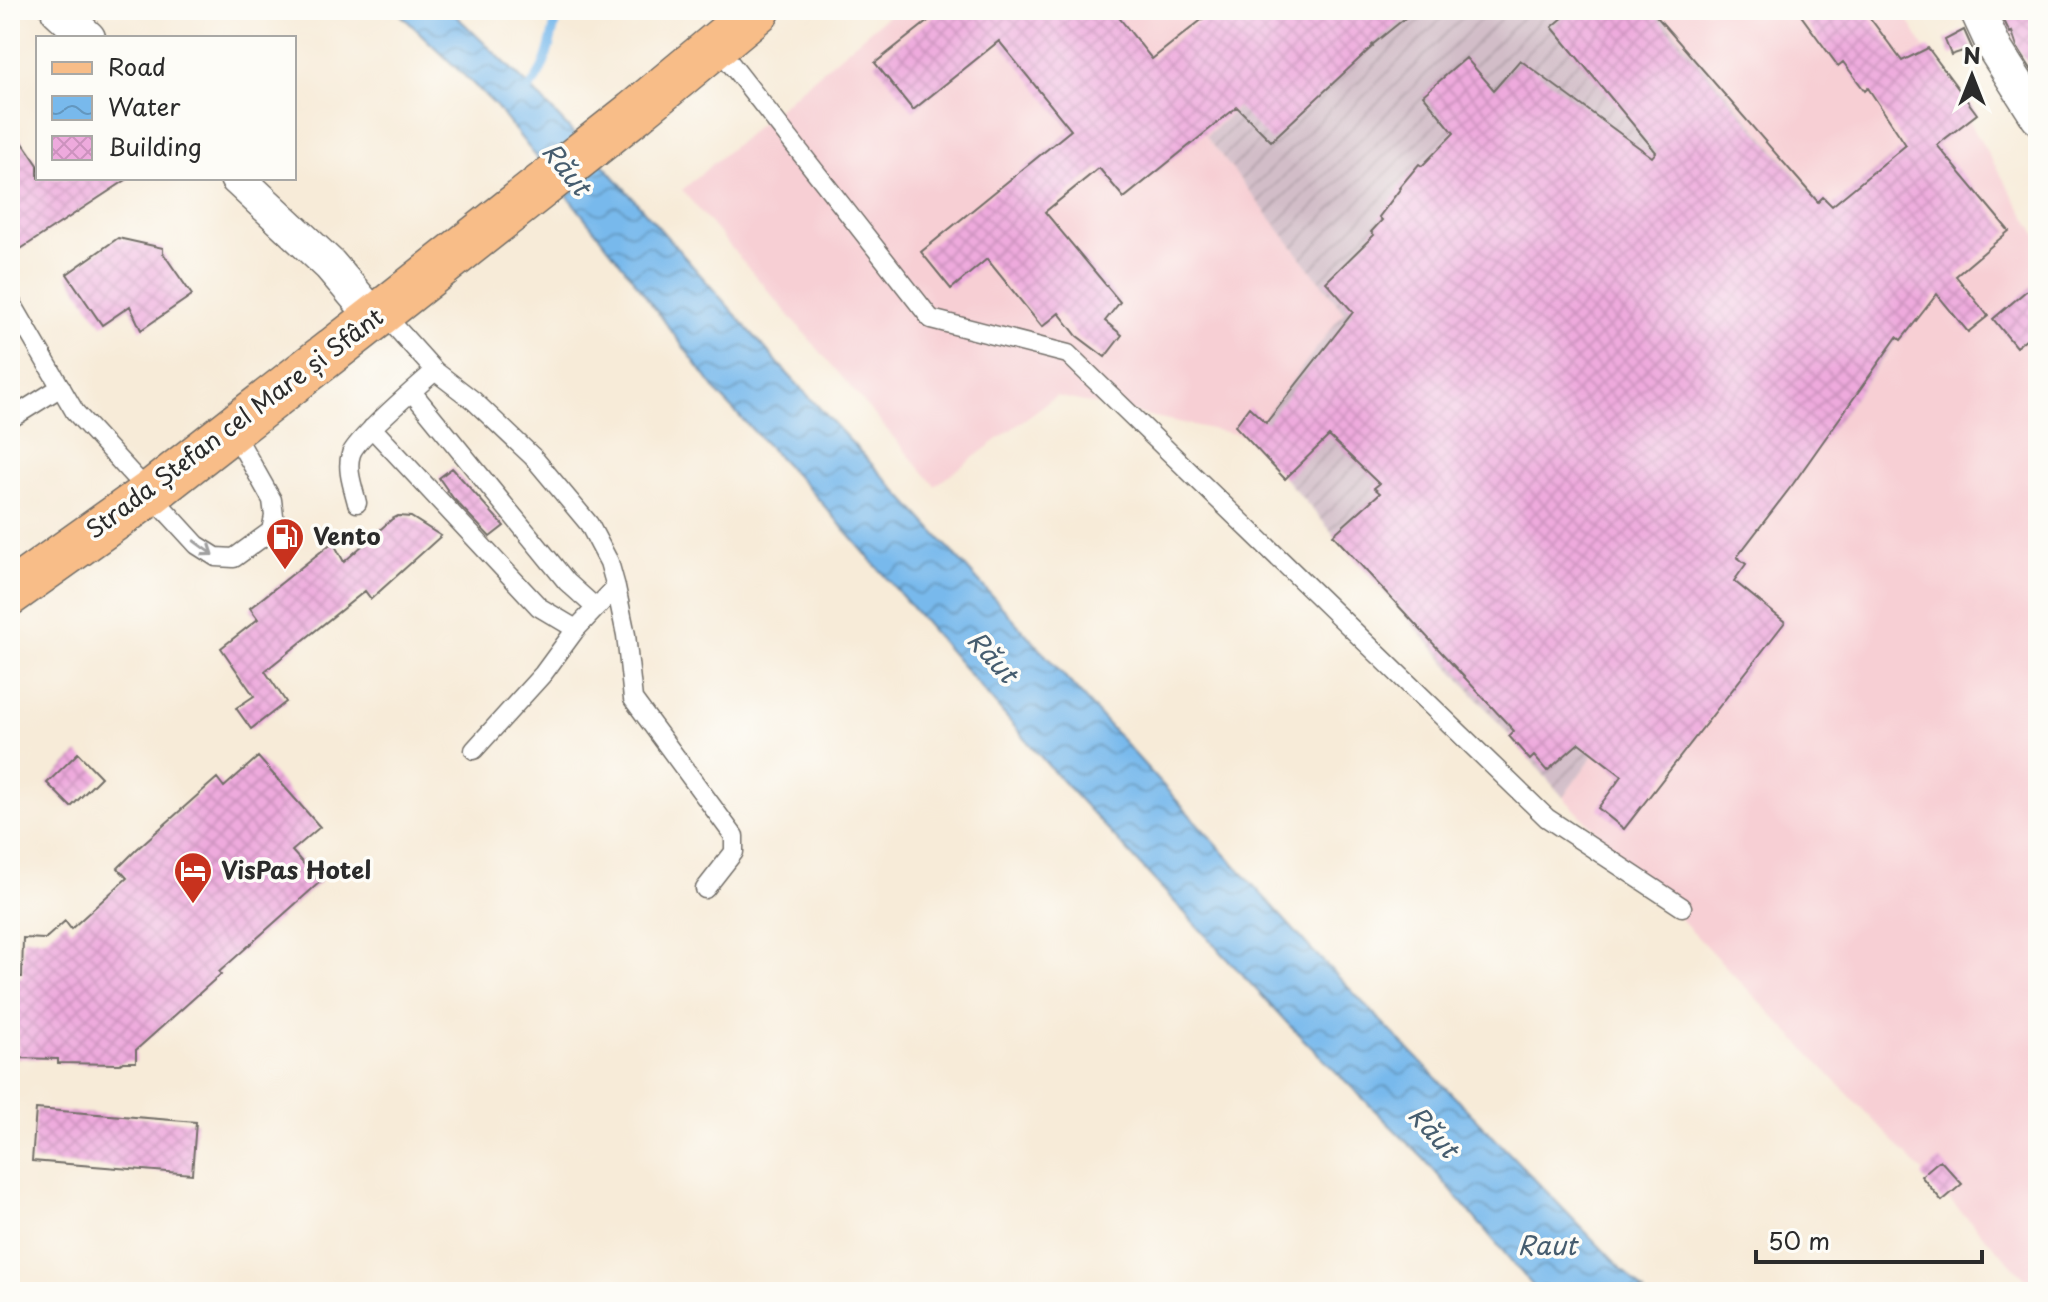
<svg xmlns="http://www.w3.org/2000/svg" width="2048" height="1302" font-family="'Playpen Sans',sans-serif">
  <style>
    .built { fill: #f7cfd4 }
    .industrial { fill: url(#industrial-furrows) }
    .water { fill: url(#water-waves); stroke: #52728c; stroke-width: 2 }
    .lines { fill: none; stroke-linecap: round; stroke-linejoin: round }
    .stream { stroke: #78b9ec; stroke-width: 9 }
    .building { fill: url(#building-cross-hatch) }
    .lane-casing { stroke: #726e68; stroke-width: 21 }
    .street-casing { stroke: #726e68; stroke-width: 37 }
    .primary-casing { stroke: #726e68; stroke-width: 47 }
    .lane { stroke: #fff; stroke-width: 18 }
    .street { stroke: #fff; stroke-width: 34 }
    .primary { stroke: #f8bd88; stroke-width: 44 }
    .oneway { stroke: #a0a0a0 }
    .labels { text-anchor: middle; stroke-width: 7; stroke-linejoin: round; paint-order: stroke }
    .street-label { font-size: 24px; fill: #2b2b2b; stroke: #fdfcf7 }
    .poi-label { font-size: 24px; font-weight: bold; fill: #2b2b2b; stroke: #fdfcf7; text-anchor: start }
    .water-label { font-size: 26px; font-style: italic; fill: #465d6f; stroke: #fdfcf7 }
  </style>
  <defs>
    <pattern id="industrial-furrows" width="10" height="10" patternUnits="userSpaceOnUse" patternTransform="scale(2)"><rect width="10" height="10" fill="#d2bdc8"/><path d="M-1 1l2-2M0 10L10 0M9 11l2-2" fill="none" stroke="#b4a3ac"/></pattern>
    <pattern id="water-waves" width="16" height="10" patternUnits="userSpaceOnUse" patternTransform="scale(2)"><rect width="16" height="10" fill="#78b9ec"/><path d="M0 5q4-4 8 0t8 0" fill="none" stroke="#6397bf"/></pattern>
    <pattern id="building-cross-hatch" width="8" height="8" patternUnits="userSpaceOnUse" patternTransform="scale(2)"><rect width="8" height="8" fill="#ead"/><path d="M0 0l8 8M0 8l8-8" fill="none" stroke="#cc92be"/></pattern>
  </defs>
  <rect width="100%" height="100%" fill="#fdfcf7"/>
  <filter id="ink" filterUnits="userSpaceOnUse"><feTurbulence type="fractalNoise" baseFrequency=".0125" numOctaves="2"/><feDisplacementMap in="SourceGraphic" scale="16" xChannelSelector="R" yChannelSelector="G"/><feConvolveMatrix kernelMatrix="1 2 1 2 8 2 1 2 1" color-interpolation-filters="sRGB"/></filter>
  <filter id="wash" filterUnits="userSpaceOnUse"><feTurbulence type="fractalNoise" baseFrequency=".006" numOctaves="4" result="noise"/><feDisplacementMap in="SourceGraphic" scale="32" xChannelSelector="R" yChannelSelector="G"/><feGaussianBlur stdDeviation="1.8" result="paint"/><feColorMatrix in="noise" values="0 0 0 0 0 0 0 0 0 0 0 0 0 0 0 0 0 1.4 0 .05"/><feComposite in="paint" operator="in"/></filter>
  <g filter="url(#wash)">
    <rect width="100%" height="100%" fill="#f7ebd8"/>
    <path class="built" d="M894,10H1345L1206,136L1345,312L1249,437L1056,396L935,486L682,190Z
      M1656,10H1902L2038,237V1292L1563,797L1915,315Z"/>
    <path class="industrial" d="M1345,10H1656L1915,315L1563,797L1249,437L1344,312L1206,136Z"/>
    <path class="water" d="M396,10H450L531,88L609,171L785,371L907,502L1310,948L1644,1292H1538L1425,1160L1289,1025L1053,771L814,494L720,396L624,267L494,104Z"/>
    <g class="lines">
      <path class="stream" d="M524,94C547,73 551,39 558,10"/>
    </g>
    <g id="blocks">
      <path class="building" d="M942,10H1113L1152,59L1214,10H1415L1372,45L1373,46L1271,141L1237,107L1124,198L1099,168L1045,212L1120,302L1105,321L1122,335L1105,357L1077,336L1059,313L1042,327L987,259L951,289L921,252L1071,130L999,41L913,110L875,63Z
        M1572,10H1651L1804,186L1818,202L1823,197L1832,206L1906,145L1868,88L1865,91L1843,62L1838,66L1797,10H1864L1902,61L1928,48L1977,114L1937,145L2009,231L1956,276L1988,316L1968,332L1937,294L1901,340L1897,337L1793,484L1737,557L1746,564L1734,581L1785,622L1624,829L1598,808L1622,776L1579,743L1547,771L1534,756L1530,760L1509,736L1514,731L1333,535L1380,493L1374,488L1379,484L1329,436L1285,479L1235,426L1249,407L1266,423L1353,312L1326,282L1374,235L1371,232L1382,220L1379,217L1400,189L1399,188L1419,164L1422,166L1454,133L1423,95L1466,58L1494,90L1520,60L1652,157L1656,152L1552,27Z
        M1999,10H2038V80L2017,47L2012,32L2010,33Z
        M1964,30L1972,48L1951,55L1945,40Z
        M10,124L38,165V178H129L10,256Z
        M118,238L163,248V253L192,295L141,330L130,306L102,325L67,274Z
        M2038,281V329L2016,347L1993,319Z
        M452,468L504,526L490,537L453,498L439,478Z
        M398,516L411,517L441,536L371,599L365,591L265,671L286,702L251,729L236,708L254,696L221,648L258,619L250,608L333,542L344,562L392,519Z
        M78,753L101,777L71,807L47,783Z
        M258,757L320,827L292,851L320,882L219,972L221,974L136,1050V1062H123L120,1064L58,1063V1059L17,1058V977H22L23,938L45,939L65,921L71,929L127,878L118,868L137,849L217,778L224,787Z
        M36,1109L196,1122L192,1174L32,1161Z
        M1940,1160L1962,1184L1942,1201L1921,1176Z"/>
    </g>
  </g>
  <g filter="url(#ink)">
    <use href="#blocks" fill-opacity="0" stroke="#726e68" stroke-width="2"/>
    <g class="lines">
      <defs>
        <path id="lane" d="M716,45L931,319L1068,354L1547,818L1682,907
          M10,300L75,412L197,545L216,557L234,558L271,531L274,516L272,500L232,429
          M382,312L435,371L474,401L533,457L589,524L609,562L616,587L626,635L633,699L734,836V852L705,889
          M412,392L567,582L596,608
          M10,419L61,387
          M372,428L539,607L576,629
          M357,503C353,487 346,469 351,454C355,440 420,384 435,371
          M474,750L543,674L576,629L616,587"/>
        <path id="street" d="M58,10L88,38
          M1977,10L1996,51L2038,117
          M237,178L330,265L375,318"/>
        <path id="primary" d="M10,593L149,494L382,312L634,113L758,10"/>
      </defs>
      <use href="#lane" class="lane-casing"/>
      <use href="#street" class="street-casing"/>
      <use href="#primary" class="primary-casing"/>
      <use href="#lane" class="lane"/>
      <use href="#street" class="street"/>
      <use href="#primary" class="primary"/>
    </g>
    <defs><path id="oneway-shaft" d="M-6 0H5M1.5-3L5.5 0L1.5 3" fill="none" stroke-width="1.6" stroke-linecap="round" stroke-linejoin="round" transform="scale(2)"/></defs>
    <use class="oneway" href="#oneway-shaft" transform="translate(204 548) rotate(36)"/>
  </g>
  <defs>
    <symbol id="fuel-pin" viewBox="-11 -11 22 30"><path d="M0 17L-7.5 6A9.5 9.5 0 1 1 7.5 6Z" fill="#c8321e" stroke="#fdfcf7"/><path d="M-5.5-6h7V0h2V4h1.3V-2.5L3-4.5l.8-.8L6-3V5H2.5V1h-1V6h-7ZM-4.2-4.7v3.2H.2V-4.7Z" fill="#fff"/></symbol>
    <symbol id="hotel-pin" viewBox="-11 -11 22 30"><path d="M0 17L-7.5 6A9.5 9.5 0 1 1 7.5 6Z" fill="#c8321e" stroke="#fdfcf7"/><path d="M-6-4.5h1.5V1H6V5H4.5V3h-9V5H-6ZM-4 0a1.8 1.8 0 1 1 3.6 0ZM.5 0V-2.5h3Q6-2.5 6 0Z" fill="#fff"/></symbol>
  </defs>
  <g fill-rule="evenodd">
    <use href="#fuel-pin" x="263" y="515" width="44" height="60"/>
    <use href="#hotel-pin" x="171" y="849" width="44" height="60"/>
  </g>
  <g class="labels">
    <g class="street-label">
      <text transform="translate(235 424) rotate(-37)" y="8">Strada Ștefan cel Mare și Sfânt</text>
    </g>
    <g class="poi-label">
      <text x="313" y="545">Vento</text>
      <text x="221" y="879">VisPas Hotel</text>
    </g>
    <g class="water-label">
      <text transform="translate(566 169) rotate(51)" y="9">Răut</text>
      <text transform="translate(992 657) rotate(48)" y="9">Răut</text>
      <text transform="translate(1433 1132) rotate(48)" y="9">Răut</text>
      <text x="1547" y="1255">Raut</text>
    </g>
  </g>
  <rect width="2048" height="1302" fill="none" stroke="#fdfcf7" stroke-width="40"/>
  <rect x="36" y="36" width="260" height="144" fill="#fdfcf7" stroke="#a9a8a5" stroke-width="2"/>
  <rect x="52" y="62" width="40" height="12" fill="#f8bd88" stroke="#a9a8a5" stroke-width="2"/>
  <text x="108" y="76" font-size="24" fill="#2b2b2b">Road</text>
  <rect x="52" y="96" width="40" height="24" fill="url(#water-waves)" stroke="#a9a8a5" stroke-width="2"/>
  <text x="108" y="116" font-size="24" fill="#2b2b2b">Water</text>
  <rect x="52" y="136" width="40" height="24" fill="url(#building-cross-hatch)" stroke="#a9a8a5" stroke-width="2"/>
  <text x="108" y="156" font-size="24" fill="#2b2b2b">Building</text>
  <g transform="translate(1972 76)" stroke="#fdfcf7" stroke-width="6" paint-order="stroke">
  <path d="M0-6L14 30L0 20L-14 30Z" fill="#2b2b2b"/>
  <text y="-12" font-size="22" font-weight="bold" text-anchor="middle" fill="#2b2b2b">N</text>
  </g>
  <path d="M1756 1250v12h226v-12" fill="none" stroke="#2b2b2b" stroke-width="4"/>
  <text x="1768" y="1250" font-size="24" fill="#2b2b2b" stroke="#fdfcf7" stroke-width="6" paint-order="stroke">50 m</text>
</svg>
